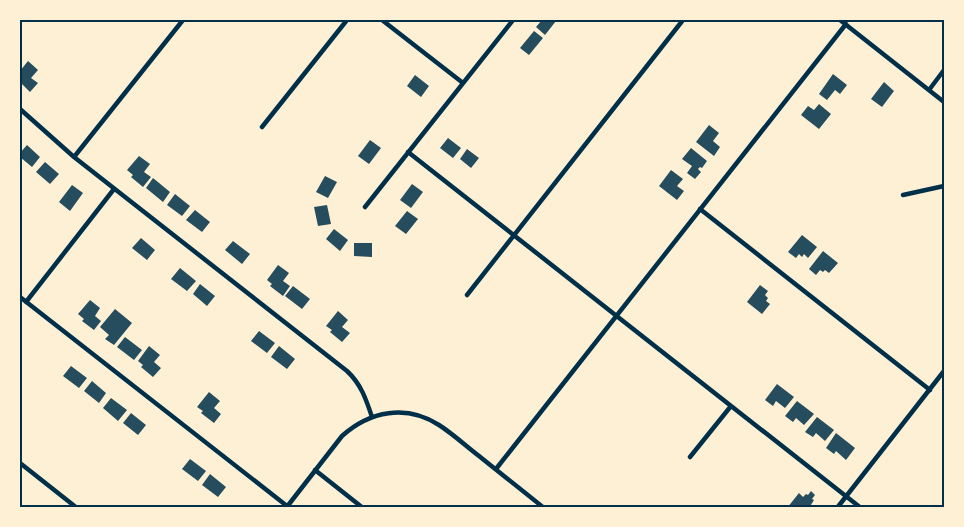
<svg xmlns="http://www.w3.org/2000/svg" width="964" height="527" font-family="Helvetica,sans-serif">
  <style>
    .building { fill: #264d5e }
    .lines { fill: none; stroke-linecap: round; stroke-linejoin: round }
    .minor { stroke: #003049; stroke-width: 4.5 }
    .neatline { fill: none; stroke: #003049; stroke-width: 2 }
  </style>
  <rect width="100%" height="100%" fill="#fdf0d5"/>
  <path class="building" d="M542,20H553L556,21L545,35L536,27Z
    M534,31L543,38L529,55L520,48Z
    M28,61L38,70L31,78L38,83L30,92L20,82V71Z
    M833,74L847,85L840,94L835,90L827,100L819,94Z
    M415,75L429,86L421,97L407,86Z
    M884,82L894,91L882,107L871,99Z
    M819,104L831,114L819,129L801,115L808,106L814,110Z
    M709,125L719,133L713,141L720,147L714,156L696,142Z
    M448,138L461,148L453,158L440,148Z
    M370,140L381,148L369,164L358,156Z
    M27,145L40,157L32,167L20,157V153Z
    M691,148L707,161L702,168L700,167L698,169L701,172L695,179L687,173L692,166L682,159Z
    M467,149L479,158L471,168L460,159Z
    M139,156L150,164L144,172L151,177L143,187L131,177L133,175L127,170Z
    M45,162L59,174L50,184L36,172Z
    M671,170L683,179L677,186L684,191L677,200L659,186Z
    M325,176L337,182L328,198L316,192Z
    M153,178L170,192L163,202L146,188Z
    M412,184L423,192L411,208L400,200Z
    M72,185L83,193L70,211L59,202Z
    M175,194L190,206L182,216L167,205Z
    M327,205L331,224L318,226L314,207Z
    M195,210L210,222L202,232L186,220Z
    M407,211L418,219L406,234L395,226Z
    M334,229L348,240L340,251L326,239Z
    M802,235L817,247L808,258L804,254L802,257L799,254L796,258L788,252Z
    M141,238L155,250L147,260L132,248Z
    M233,241L250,254L242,264L225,250Z
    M354,243H372V257L354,256Z
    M823,251L838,263L829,273L825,270L823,272L820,270L816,275L809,269Z
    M278,265L289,273L283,281L290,286L283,296L270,286L272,284L267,280Z
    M180,268L196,281L187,291L171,279Z
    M200,284L215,296L207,306L193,294Z
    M760,285L768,291L765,295L768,298L766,301L770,304L762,314L747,302Z
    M293,286L310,299L302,309L285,296Z
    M90,300L100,308L95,316L101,321L94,330L82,321L84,319L78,314Z
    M115,309L132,323L114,345L105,339L109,335L100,327Z
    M338,311L348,320L342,327L350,333L342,342L330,332L332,330L326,326Z
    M259,331L275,343L267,353L251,341Z
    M125,337L142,350L134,360L117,347Z
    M149,346L160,355L154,362L161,368L153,377L141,367L143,365L138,361Z
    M279,346L295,359L287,369L271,357Z
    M71,366L87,378L79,388L63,376Z
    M92,381L106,393L99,403L84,391Z
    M777,384L794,397L785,408L776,401L773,406L765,400Z
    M209,392L220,401L214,408L221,414L214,423L201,413L203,411L197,407Z
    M111,398L127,410L118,421L103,408Z
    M797,401L814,414L804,425L796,418L793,422L785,416Z
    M131,413L146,425L138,435L123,423Z
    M817,417L834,430L825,441L816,433L813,437L805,432Z
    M836,433L855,448L846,460L836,451L834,454L826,448Z
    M190,459L206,471L198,481L182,469Z
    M210,474L226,487L218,497L202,485Z
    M811,491L815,495L812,499L814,500L809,508H787L799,493L803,497L806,494L808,495Z"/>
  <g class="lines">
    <path class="minor" d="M382,20L463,83
      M840,20L944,102
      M929,90L944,70
      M20,109L74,157L347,371C361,384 366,399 372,417
      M262,127L347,20
      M408,152L861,508
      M74,157L183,20
      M903,195L944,186
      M365,207L513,20
      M700,209L930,390
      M467,295L683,20
      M20,297L287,506
      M26,302L114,189
      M690,457L731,406
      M20,463L77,508
      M496,469L846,24
      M315,470L363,508
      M286,508L342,436C370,411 406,404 439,425C453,434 466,446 479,456C500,473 522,490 544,508
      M837,508L944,371"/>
  </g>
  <rect width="964" height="527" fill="none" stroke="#fdf0d5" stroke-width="42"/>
  <rect x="21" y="21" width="922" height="485" class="neatline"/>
</svg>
